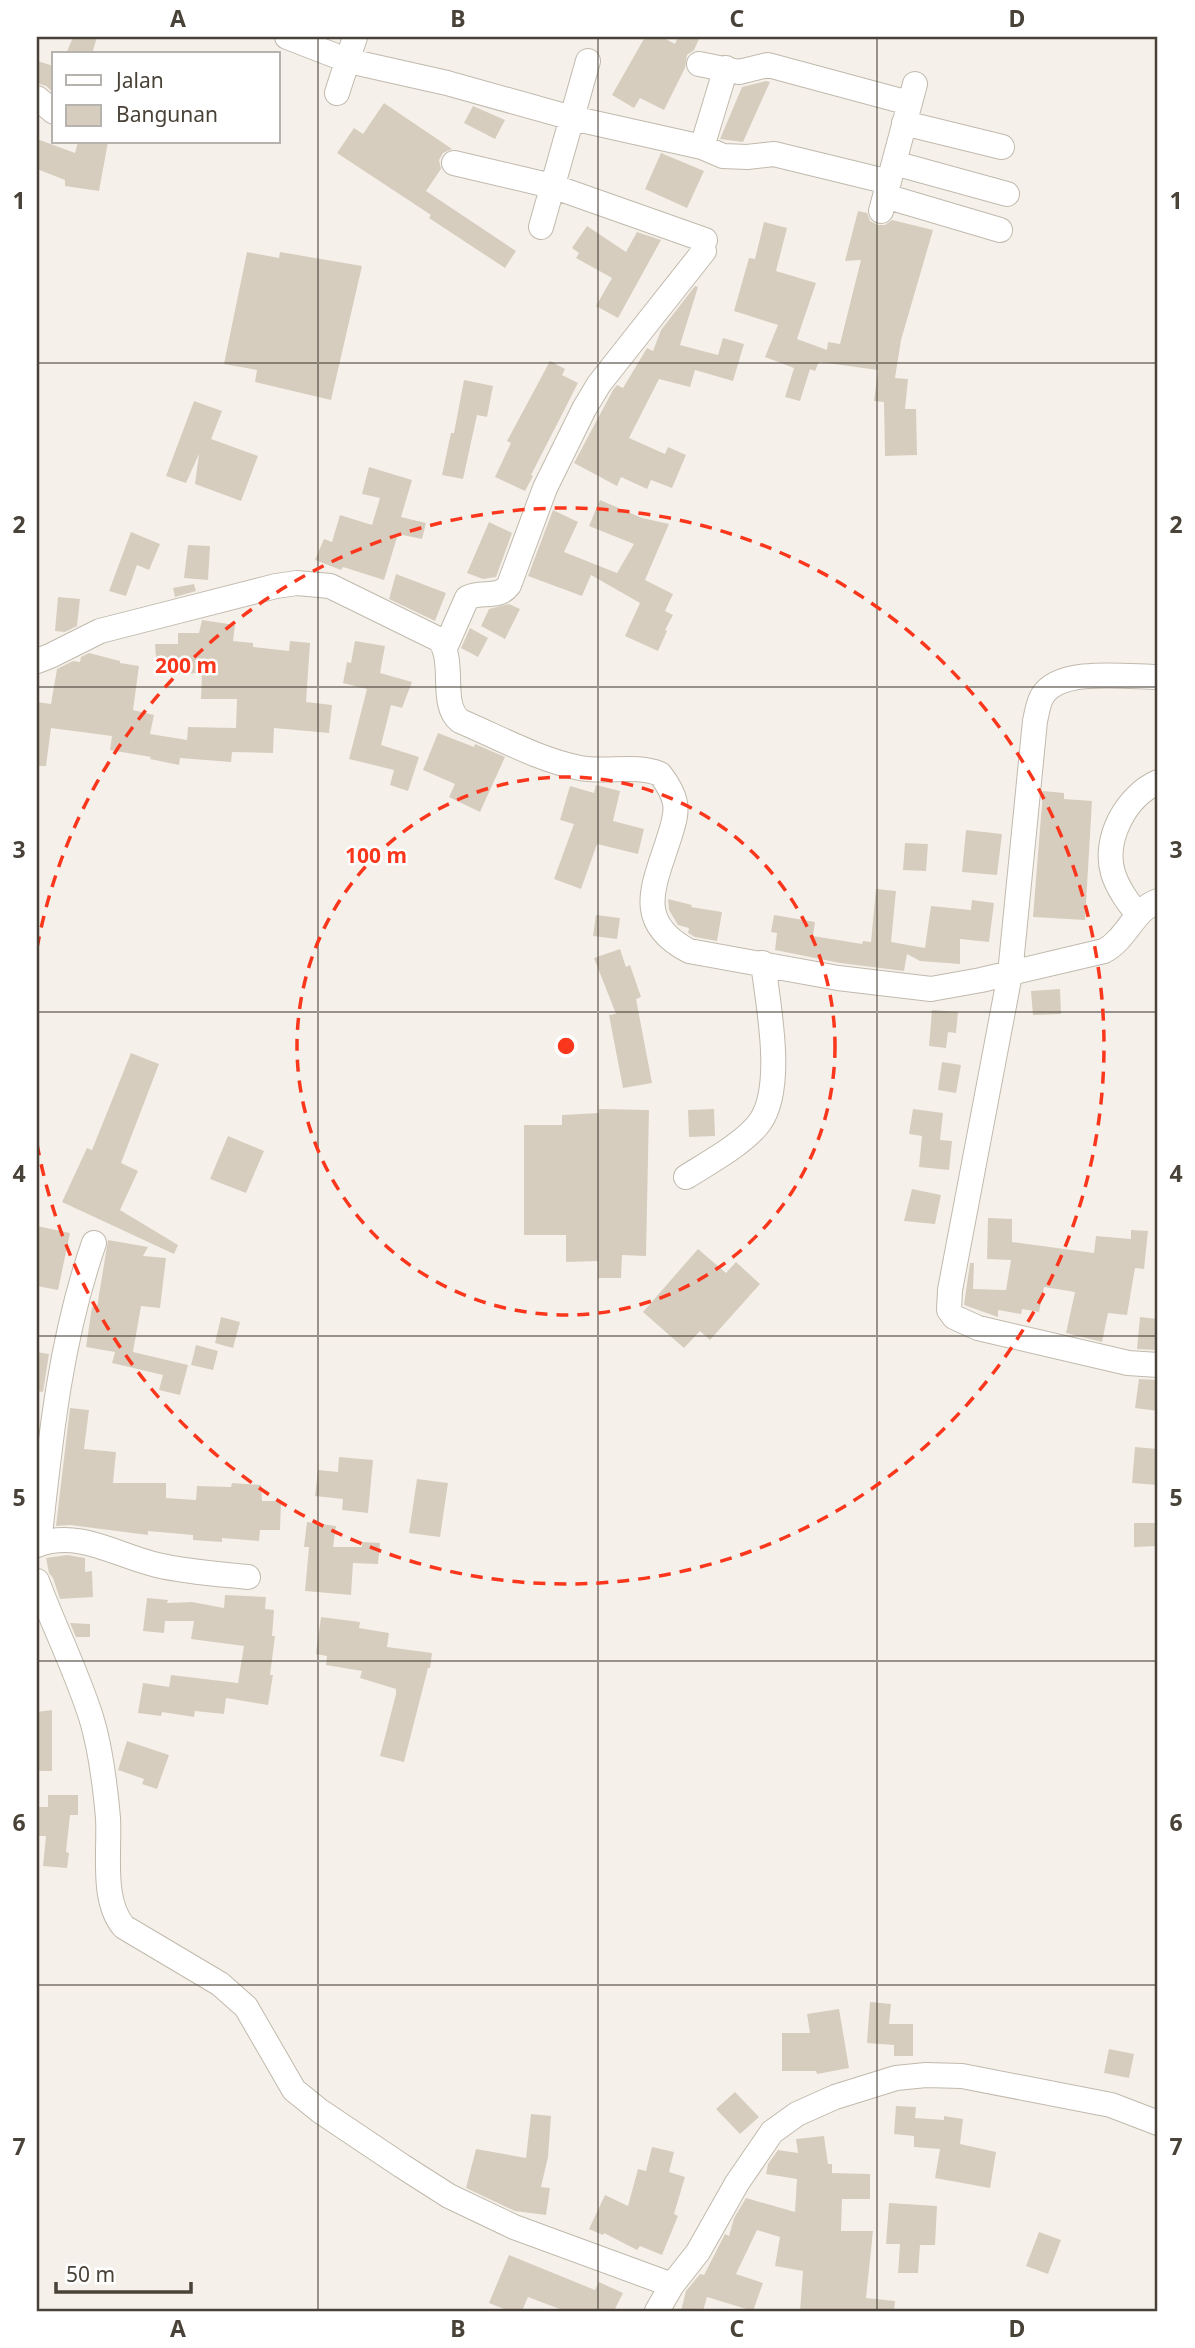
<svg xmlns="http://www.w3.org/2000/svg" width="1195" height="2348" font-family="'Noto Sans',sans-serif">
  <style>
    .building { fill: #d7cdbf }
    .lines { fill: none; stroke-linecap: round; stroke-linejoin: round }
    .minor-casing { stroke: #c1b9ac; stroke-width: 26 }
    .minor { stroke: #fff; stroke-width: 24 }
    .grid { fill: none; stroke: #494238; stroke-width: 2; stroke-opacity: 0.55 }
    .ring { fill: none; stroke: #fa371c; stroke-width: 3.5; stroke-dasharray: 12 9 }
    .centre { fill: #fa371c; stroke: #fff; stroke-width: 3.5 }
    .ring-label { font-size: 21px; text-anchor: middle; font-weight: bold; fill: #fa371c; stroke: #fff; stroke-width: 5; stroke-linejoin: round; paint-order: stroke }
    .neatline { fill: none; stroke: #494238; stroke-width: 2.5 }
    .grid-label { font-size: 23px; text-anchor: middle; font-weight: bold; fill: #494238 }
  </style>
  <rect width="100%" height="100%" fill="#f5f1ea"/>
  <path class="building" d="M73,37H97L92,54H66Z
    M645,37H662L675,44L678,37H700L694,50L687,55L685,68L664,110L640,98L634,108L612,95Z
    M37,61L54,66V93L46,86L37,83Z
    M766,81L770,82L743,142L720,139L742,87Z
    M384,103L452,149L443,153L439,160L441,169L426,191L516,251L505,268L429,218L431,215L337,153L354,128L363,134Z
    M473,106L505,120L495,139L464,123Z
    M37,139L75,153L78,142H108L99,191L65,186V180L37,169Z
    M661,153L704,171L687,208L645,189Z
    M858,211L867,213L870,221L878,225H885L892,220L933,230L901,340L895,378L908,379L905,409H916L917,455L885,456L884,402L874,401L878,370L819,362L815,371L810,369L800,401L785,397L794,368L765,357L778,325L734,311L749,258L755,259L764,222L787,228L776,271L816,283L797,339L827,350L828,342L840,344L861,260L845,261Z
    M587,226L626,252L637,232L661,240L618,318L596,306L612,278L576,258L579,253L572,248Z
    M247,252L279,258L280,252L362,266L331,400L255,382L257,370L224,364Z
    M695,286L698,287L680,345L718,355L723,338L744,344L733,381L695,370L690,387L659,379L629,438L665,454L668,447L686,455L672,488L651,480L647,489L621,477L617,486L574,463L613,390L617,385L623,388L647,348L653,351L661,330Z
    M550,361L565,369L562,375L578,383L531,475L533,476L525,491L495,477L511,443L507,441Z
    M464,380L493,386L487,417L477,415L463,479L442,475L451,433H454Z
    M194,401L222,411L211,439L258,456L241,501L195,484L199,454L186,483L166,476Z
    M369,467L412,480L401,517L426,523L422,539L398,534L384,580L343,567L341,570L315,560L324,539L332,542L340,515L372,525L380,498L362,494Z
    M600,500L642,518L669,524L645,580L673,594L665,611L673,615L665,630L667,631L658,651L625,636L640,603L591,575L582,596L528,576L553,510L578,522L564,552L617,573L634,544L589,526Z
    M489,522L512,533L496,577L483,579L467,573Z
    M131,532L160,544L149,570L137,565L126,596L109,591Z
    M188,545L210,546L208,580L184,578Z
    M396,574L446,593L435,621L389,599Z
    M194,584L196,591L175,597L173,588Z
    M58,597L80,599L77,626L65,632L55,631Z
    M509,604L520,609L505,639L481,626L489,609Z
    M202,620L235,625L233,641L253,643V647L289,651L290,641L310,643L306,702L332,705L329,733L274,728L273,753L232,752L231,762L180,758L179,765L150,759L151,757L110,750L112,736L51,728L46,766H37V702L51,704L57,669L73,661L80,662L81,657L89,653L120,661V663L139,666L133,710L154,715L150,734L187,740L188,727L236,728L237,699H201L202,673L179,674L178,659H156L155,644H178V633H199Z
    M470,628L488,638L478,657L461,648Z
    M355,641L385,646L380,673L412,682L402,708L391,705L381,745L419,757L408,791L390,785L394,770L349,759L367,689L343,683L347,662L351,663Z
    M438,733L474,747L475,744L505,757L480,812L449,797L455,784L423,770Z
    M596,785L620,791L613,821L644,829L638,854L597,844L581,889L554,879L574,824L560,820L570,786L594,793Z
    M1043,791L1064,793V799L1092,801L1085,920L1033,917Z
    M966,830L1002,834L997,875L962,872Z
    M905,843L928,844L926,871L903,870Z
    M876,889L896,891L891,942L925,948L931,906L971,910L972,900L994,903L989,942L960,939V964L920,961L907,954L904,971L840,963L775,950L777,933L771,932L774,915L815,922L813,936L862,944L863,941L871,942Z
    M668,899L692,905L691,907L722,912L717,941L695,937L688,933L689,928L678,925L669,910Z
    M596,915L620,918L617,939L593,936Z
    M620,949L626,967L630,965L641,997L636,999L652,1083L623,1088L609,1015L616,1014L594,958Z
    M1060,989L1061,1014L1033,1015L1031,991Z
    M932,1010L958,1012L956,1033L948,1032L946,1048L929,1046Z
    M131,1053L159,1064L121,1163L138,1171L120,1210L178,1245L174,1254L62,1202L87,1148L92,1150Z
    M942,1062L961,1065L956,1093L938,1090Z
    M599,1109L649,1110L646,1256L622,1255L621,1278H598V1261L566,1262V1235H524V1125H562V1115L599,1113Z
    M714,1109L715,1136L689,1137L688,1110Z
    M913,1109L943,1113L940,1140L952,1141L949,1170L919,1167L922,1136L909,1134Z
    M228,1136L264,1151L246,1193L210,1179Z
    M912,1189L941,1195L935,1224L904,1221Z
    M988,1218L1012,1219V1242L1094,1253L1096,1236L1131,1239V1230L1148,1231L1144,1269L1135,1268L1127,1315L1108,1313L1102,1342L1066,1333L1075,1292L1044,1287L1039,1312L1022,1309L1021,1314L998,1310V1317L964,1305L970,1263H974L973,1289L1006,1290L1011,1260L987,1259Z
    M37,1226L70,1233L58,1290L37,1286Z
    M108,1240L148,1247L143,1256L166,1258L160,1308L141,1306L133,1352L188,1365L180,1395L159,1390L163,1375L112,1363L115,1352L86,1347L92,1307H97Z
    M698,1249L726,1273L736,1262L760,1284L710,1340L700,1331L684,1348L643,1312Z
    M221,1317L240,1322L233,1348L215,1343Z
    M1140,1317L1158,1319L1155,1350L1137,1349Z
    M196,1345L218,1351L213,1370L191,1365Z
    M37,1352L49,1354L43,1392L37,1391Z
    M1139,1379L1158,1380V1411L1135,1408Z
    M70,1408L89,1410L84,1449L116,1452L113,1483H166V1498L196,1500L197,1486L231,1487L232,1483L261,1485L262,1501H281L280,1530H260L259,1541L222,1538V1542L193,1540V1535L148,1531V1535L70,1525L56,1526Z
    M1135,1447L1158,1449V1485L1132,1483Z
    M339,1457L373,1460L368,1513L342,1510L343,1499L315,1496L318,1470L338,1472Z
    M417,1479L448,1483L440,1537L409,1533Z
    M307,1522L336,1526L333,1547H362V1542L380,1543L378,1564L353,1563L351,1595L305,1591L309,1547H304Z
    M1134,1523H1158V1546L1134,1547Z
    M67,1555L85,1558V1572L92,1571L93,1597L60,1599L53,1578L49,1573L46,1558Z
    M225,1595L266,1597L265,1609L274,1610L272,1636H275L270,1675H273L268,1705L226,1698L224,1714L195,1711L194,1717L162,1712L161,1716L138,1713L143,1683L169,1687L171,1675L238,1683L244,1646L191,1639L194,1621H165L164,1633L143,1631L147,1598L168,1600L167,1603L192,1602L224,1608Z
    M321,1617L360,1622L359,1628L389,1633L387,1647L432,1653L430,1668H428L404,1762L380,1756L396,1694V1689L360,1678L362,1671L326,1665L327,1656L316,1654Z
    M70,1623L90,1624V1637H76Z
    M52,1710V1771H37V1712Z
    M127,1741L169,1755L157,1789L142,1784L144,1779L118,1770Z
    M48,1795H78V1815H70L66,1852L69,1853L67,1868L43,1866L46,1836H37V1807H48Z
    M870,2002L891,2004L889,2024H913V2056H894V2045L867,2043Z
    M839,2009L849,2068L817,2074L816,2071H782V2033H810L807,2014Z
    M1109,2049L1134,2054L1129,2078L1104,2073Z
    M735,2092L759,2117L740,2134L716,2109Z
    M896,2106L916,2107L915,2118L944,2120V2116L963,2119L960,2144L996,2152L990,2188L935,2178L940,2149L914,2147V2136L894,2134Z
    M531,2114L551,2116L548,2157L541,2187L550,2188L546,2215L515,2211L466,2188L476,2149L526,2158Z
    M824,2136L828,2164H832V2173L870,2174V2199H842L841,2231H873L866,2298L895,2301L894,2311H800L803,2271L775,2266L780,2237L757,2230L736,2274L763,2283L753,2311L707,2297L703,2311H681L686,2291L700,2274L704,2275L725,2234L729,2236L734,2218L746,2198L795,2212L797,2179L766,2174L768,2164L778,2150L798,2153L796,2139Z
    M652,2147L674,2152L669,2172L685,2177L674,2214L678,2216L662,2255L640,2246L637,2250L604,2233L603,2235L589,2229L605,2195L628,2206L638,2169L646,2171Z
    M889,2203L937,2206L935,2245H920L918,2273H898L900,2244H886Z
    M1039,2232L1061,2240L1048,2274L1026,2266Z
    M509,2255L595,2290L599,2282L623,2293L614,2311H565L528,2297L522,2311H509L489,2303Z"/>
  <g class="lines">
    <defs>
      <path id="minor" d="M287,37L349,61L447,83L572,118L702,147L723,156L747,157L774,154L889,182
        M699,64L739,72L768,65L909,103
        M337,93L355,37
        M37,98L54,112
        M904,123L1002,147
        M702,147L726,68
        M454,163L552,186L705,240
        M894,163L1007,194
        M885,196L1000,230
        M881,211L915,84
        M541,227L588,61
        M445,648L467,598C482,590 498,600 509,585L545,488L584,409L599,384L704,251
        M37,661L50,656L100,631L276,586L297,583L330,586L440,640C456,664 439,704 460,721C498,737 539,760 580,768C606,773 636,764 660,774C667,783 673,792 675,803C677,814 673,825 670,835C655,884 632,921 689,951L838,978L931,989L981,980L1104,951C1127,939 1134,909 1158,901
        M1158,677C1129,677 1061,667 1043,695C1038,702 1037,713 1035,721L1010,974L950,1290L949,1310L954,1317L978,1328L1128,1363L1158,1365
        M1138,915C1128,902 1118,889 1113,873C1103,839 1126,796 1158,782
        M686,1177C708,1163 745,1143 760,1122C785,1087 768,1004 763,963
        M39,1544C50,1442 60,1340 94,1243
        M37,1545C79,1529 117,1556 157,1565C186,1572 218,1574 248,1577
        M37,1581C54,1627 76,1670 91,1717C101,1749 105,1784 108,1818C110,1851 101,1901 124,1927L220,1984L246,2007L294,2090L320,2111L402,2166L449,2196L514,2227L672,2285
        M657,2311L672,2285L698,2252L737,2183L772,2132L797,2114L835,2097L896,2078L926,2075L962,2076L1111,2105L1158,2123"/>
    </defs>
    <use href="#minor" class="minor-casing"/>
    <use href="#minor" class="minor"/>
  </g>
  <path class="grid" d="M318,37V2311M598,37V2311M877,37V2311M37,363H1158M37,687H1158M37,1012H1158M37,1336H1158M37,1661H1158M37,1985H1158"/>
  <g class="ring">
    <circle cx="566" cy="1046" r="269"/>
    <path d="M37 948A538 538 0 1 1 37 1144"/>
  </g>
  <circle cx="566" cy="1046" r="10" class="centre"/>
  <g class="ring-label">
    <text x="186" y="673">200 m</text>
    <text x="376" y="863">100 m</text>
  </g>
  <rect width="1195" height="2348" fill="none" stroke="#ffffff" stroke-width="77"/>
  <rect x="52" y="52" width="228" height="91" fill="#ffffff" stroke="#b6b3af" stroke-width="2"/>
  <rect x="66" y="75" width="35" height="10" fill="#ffffff" stroke="#b6b3af" stroke-width="2"/>
  <text x="116" y="88" font-size="21" fill="#494238">Jalan</text>
  <rect x="66" y="105" width="35" height="21" fill="#d7cdbf" stroke="#b6b3af" stroke-width="2"/>
  <text x="116" y="122" font-size="21" fill="#494238">Bangunan</text>
  <path d="M56 2282v10h135v-10" fill="none" stroke="#494238" stroke-width="3.5"/>
  <text x="66" y="2282" font-size="21" fill="#494238" stroke="#ffffff" stroke-width="5" paint-order="stroke">50 m</text>
  <rect x="38" y="38" width="1118" height="2272" class="neatline"/>
  <g class="grid-label">
    <text x="178" y="27">A</text>
    <text x="458" y="27">B</text>
    <text x="737" y="27">C</text>
    <text x="1017" y="27">D</text>
    <text x="19" y="209">1</text>
    <text x="1176" y="209">1</text>
    <text x="19" y="533">2</text>
    <text x="1176" y="533">2</text>
    <text x="19" y="858">3</text>
    <text x="1176" y="858">3</text>
    <text x="19" y="1182">4</text>
    <text x="1176" y="1182">4</text>
    <text x="19" y="1506">5</text>
    <text x="1176" y="1506">5</text>
    <text x="19" y="1831">6</text>
    <text x="1176" y="1831">6</text>
    <text x="19" y="2155">7</text>
    <text x="1176" y="2155">7</text>
    <text x="178" y="2337">A</text>
    <text x="458" y="2337">B</text>
    <text x="737" y="2337">C</text>
    <text x="1017" y="2337">D</text>
  </g>
</svg>
